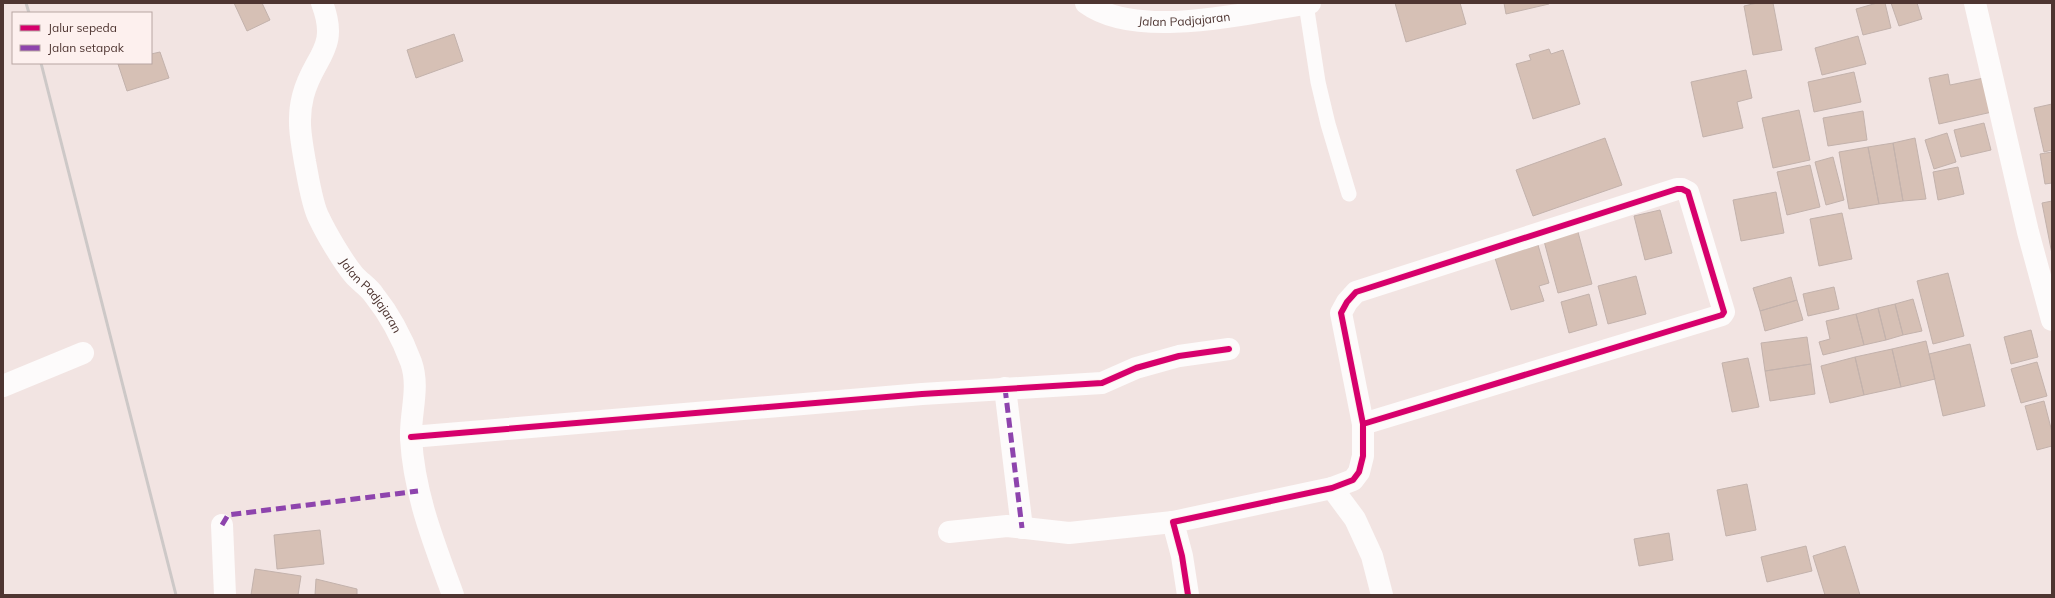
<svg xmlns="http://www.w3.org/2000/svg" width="2055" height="598" font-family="Mulish,sans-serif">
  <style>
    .building { fill: #d6c0b5; stroke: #c3b2ac }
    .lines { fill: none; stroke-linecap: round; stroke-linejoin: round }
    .lane { stroke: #fdfbfb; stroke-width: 15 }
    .street { stroke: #fdfbfb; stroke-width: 22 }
    .rail { stroke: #cdc8c7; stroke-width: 3 }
    .quiet { stroke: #8e44ad; stroke-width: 5; stroke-dasharray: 10 5; stroke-linecap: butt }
    .cycleway-casing { stroke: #fdf0ee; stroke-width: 8 }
    .cycleway { stroke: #d6006c; stroke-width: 6 }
    .labels { text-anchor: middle; stroke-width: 3; stroke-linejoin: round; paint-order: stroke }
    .street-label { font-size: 12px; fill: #4e3531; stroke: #fdf0ee }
  </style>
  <rect width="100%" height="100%" fill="#f2e4e2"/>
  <path class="building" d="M234,3H262L270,20L247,31Z
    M1395,3H1460L1466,24L1406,42Z
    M1504,3H1549V4L1506,14Z
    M1757,3H1773L1782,50L1753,55L1744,6Z
    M1877,3H1885L1891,28L1863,35L1856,9Z
    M1891,3H1917L1922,19L1899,26Z
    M454,34L463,61L416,78L407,50Z
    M1858,36L1866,64L1822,75L1815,48Z
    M1549,49L1551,54L1563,50L1580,104L1533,119L1516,64L1531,60L1529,55Z
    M160,52L169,78L127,91L118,64L151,63V54Z
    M1746,70L1752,98L1737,102L1743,128L1703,137L1691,82Z
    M1854,72L1861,102L1814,112L1808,82Z
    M1948,74L1950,85L1984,78L1992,112L1939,124L1929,78Z
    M2052,104V150L2044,152L2034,108Z
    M1799,110L1810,160L1773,168L1762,118Z
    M1863,111L1867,140L1828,146L1823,118Z
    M1984,123L1991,150L1961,157L1954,130Z
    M1947,133L1956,162L1934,169L1925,140Z
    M1605,138L1622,185L1533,216L1516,170Z
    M1915,138L1926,199L1903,201L1893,143Z
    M1893,143L1903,201L1879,204L1868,147Z
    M1868,147L1879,204L1849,209L1839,152Z
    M2052,152V183L2045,184L2040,154Z
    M1833,157L1844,200L1826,205L1815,162Z
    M1810,165L1820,207L1787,215L1777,172Z
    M1958,167L1964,194L1938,200L1933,172Z
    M1776,192L1784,233L1741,241L1733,200Z
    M2052,201V254L2042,203Z
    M1660,210L1672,253L1645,260L1634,216Z
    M1842,213L1852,259L1819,266L1810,219Z
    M1578,232L1592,284L1558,293L1544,241Z
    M1538,245L1549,283L1539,286L1544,301L1511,310L1495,258Z
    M1948,273L1964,336L1933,344L1917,281Z
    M1636,276L1646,314L1608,324L1598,286Z
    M1791,277L1797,300L1760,311L1753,288Z
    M1834,287L1839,309L1808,316L1803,294Z
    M1589,294L1597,325L1569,333L1561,302Z
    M1913,299L1922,331L1903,335L1895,304Z
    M1797,300L1803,320L1765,331L1760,311Z
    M1895,304L1903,335L1886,340L1878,308Z
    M1878,308L1886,340L1864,345L1856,314Z
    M1856,314L1864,345L1823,355L1819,342L1830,339L1826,321Z
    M2031,330L2038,357L2011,364L2004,337Z
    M1807,337L1811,364L1765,371L1761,343Z
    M1926,341L1935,379L1901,387L1892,349Z
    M1970,344L1985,406L1943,416L1929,354Z
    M1892,349L1901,387L1864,395L1855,357Z
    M1855,357L1864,395L1830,403L1821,366Z
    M1748,358L1759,407L1732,412L1722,363Z
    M2037,362L2047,396L2021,403L2011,369Z
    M1811,364L1815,394L1770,401L1765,371Z
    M2044,401L2052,432V446L2037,450L2025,406Z
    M1747,484L1756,530L1726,536L1717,490Z
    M320,530L324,564L277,569L274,535Z
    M1669,533L1673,560L1639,566L1634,539Z
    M1806,546L1812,571L1767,582L1761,557Z
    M1845,546L1860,595H1825L1813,556Z
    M255,569L301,576L298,595H251Z
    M316,579L357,589V595H315Z"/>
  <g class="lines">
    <path class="lane" d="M1306,4L1318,82L1328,124L1349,194"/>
    <g class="street">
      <path id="s1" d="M322,3C340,50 313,56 303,96C297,119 301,139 305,162C308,177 312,205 319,218C326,233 343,262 354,275C360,282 369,287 374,295C390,315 402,338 411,362C420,387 410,413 411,438C414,494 434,543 453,595"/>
      <path id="s2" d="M1086,3C1138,41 1250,12 1310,3"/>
      <path d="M1975,3L2028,232L2052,320"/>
      <path d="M3,386L83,353"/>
      <path d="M1005,388L1022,528"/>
      <path d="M411,437L922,394L1102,383L1136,368L1179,356L1229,349"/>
      <path d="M1332,488L1355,519L1372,556L1382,595"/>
      <path d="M222,525L225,595"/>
      <path d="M949,532L1007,526L1069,533L1173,522"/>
      <path d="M1188,595L1182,556L1173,522L1332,488L1353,480L1359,472L1363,456V424L1341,313L1347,302L1356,292L1677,189H1682L1688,192L1724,312L1722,315L1363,424"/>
    </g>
    <path class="rail" d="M26,3L29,13
      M41,63L176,595"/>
    <path class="quiet" d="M1005,388L1022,528
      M222,525L228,515L418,491"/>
    <defs>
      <path id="cycleway" d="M411,437L922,394L1102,383L1136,368L1179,356L1229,349
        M1188,595L1182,556L1173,522L1332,488L1353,480L1359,472L1363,456V424L1341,313L1347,302L1356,292L1677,189H1682L1688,192L1724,312L1722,315L1363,424"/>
    </defs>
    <use href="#cycleway" class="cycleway-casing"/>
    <use href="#cycleway" class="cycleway"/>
  </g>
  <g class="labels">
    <g class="street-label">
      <text dy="4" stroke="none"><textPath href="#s2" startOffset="102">Jalan Padjajaran</textPath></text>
      <text dy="4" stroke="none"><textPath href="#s1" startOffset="317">Jalan Padjajaran</textPath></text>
    </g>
  </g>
  <rect width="2055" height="598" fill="none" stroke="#4e3531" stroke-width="8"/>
  <rect x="12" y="12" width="140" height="52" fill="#fdf0ee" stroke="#b7a5a2"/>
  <rect x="20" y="25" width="20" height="6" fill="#d6006c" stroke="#b7a5a2"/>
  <text x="48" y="32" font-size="12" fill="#4e3531">Jalur sepeda</text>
  <rect x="20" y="45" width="20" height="6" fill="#8e44ad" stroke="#b7a5a2"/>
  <text x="48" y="52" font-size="12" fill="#4e3531">Jalan setapak</text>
</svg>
